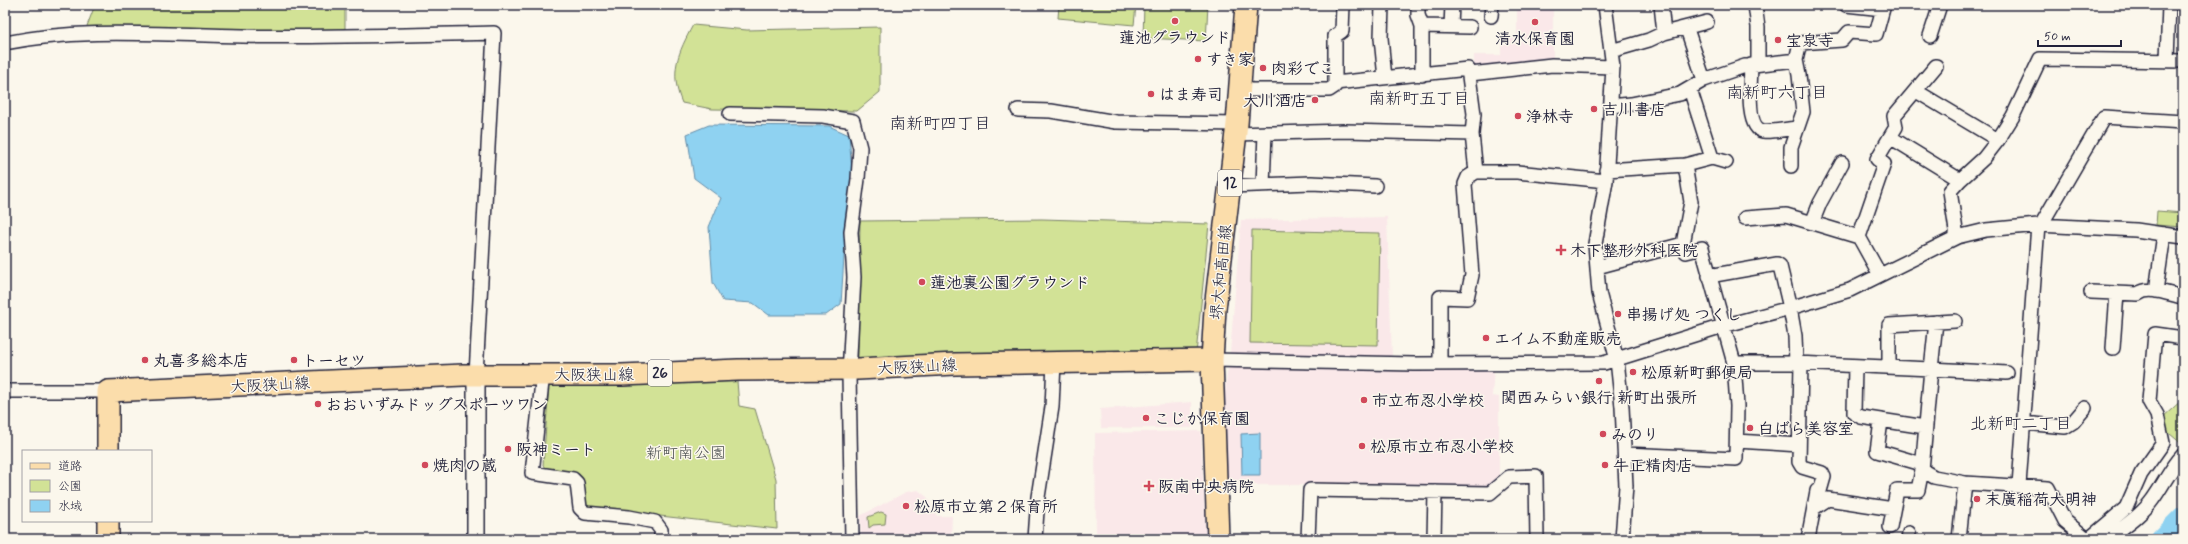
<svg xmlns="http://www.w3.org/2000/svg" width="2188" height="544" font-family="Mynerve,'Klee One',sans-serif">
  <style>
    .built { fill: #fae8e9 }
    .green { fill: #d2e296; stroke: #7a8268 }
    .water { fill: #8fd2f1; stroke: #638ca8 }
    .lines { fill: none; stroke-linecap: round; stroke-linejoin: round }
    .river { stroke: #8fd2f1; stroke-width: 20 }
    .minor-casing { stroke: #22223b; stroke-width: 16 }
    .tertiary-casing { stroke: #22223b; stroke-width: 20 }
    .primary-casing { stroke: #22223b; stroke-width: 24 }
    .minor { stroke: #fbf7ec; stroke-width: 13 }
    .tertiary { stroke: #fbf7ec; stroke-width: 17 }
    .primary { stroke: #fbddab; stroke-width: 21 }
    .poi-dot { fill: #d1495b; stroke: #fbf7ec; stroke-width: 1.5 }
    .labels { text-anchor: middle; stroke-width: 3; stroke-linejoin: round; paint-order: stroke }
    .shield { fill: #fbf7ec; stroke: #636270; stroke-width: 1 }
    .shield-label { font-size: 15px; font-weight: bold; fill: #22223b }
    .poi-label { font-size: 16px; font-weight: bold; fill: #22223b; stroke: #fbf7ec; text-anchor: start }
    .street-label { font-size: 16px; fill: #22223b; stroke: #fbf7ec }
    .park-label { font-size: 16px; fill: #4e5252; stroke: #fbf7ec }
    .neighbourhood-label { font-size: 17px; fill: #22223b; stroke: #fbf7ec }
  </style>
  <rect width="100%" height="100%" fill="#fbf7ec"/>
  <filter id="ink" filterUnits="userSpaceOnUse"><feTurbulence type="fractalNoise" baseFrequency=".025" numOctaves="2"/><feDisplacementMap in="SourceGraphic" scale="8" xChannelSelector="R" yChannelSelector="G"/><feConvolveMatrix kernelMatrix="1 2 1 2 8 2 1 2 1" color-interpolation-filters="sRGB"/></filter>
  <g filter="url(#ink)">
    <path class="built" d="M1517,5H1553V61L1517,67H1474V55H1501V39L1517,38Z
      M1387,217L1392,358L1230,353L1241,220Z
      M1230,367L1494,368L1492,396L1499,397V480L1478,490L1420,487L1414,485H1226L1223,413L1227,372Z
      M1192,402V428H1101L1100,409Z
      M1201,431L1206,539H1096L1095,433Z
      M918,490L927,497L937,516H952L951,539H861L860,516L906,492Z"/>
    <path class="green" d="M95,5H345V36L84,34Z
      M1059,5H1136L1134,25L1058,18Z
      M1144,5H1208L1206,41L1143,38Z
      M693,25L747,30L880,27V92L857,111L712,109L682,103C669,72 678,53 693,25Z
      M2157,211L2183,213V227L2156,225Z
      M1042,219L1209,224L1196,354L858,358L860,221Z
      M1252,230L1380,233L1378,345L1250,343Z
      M737,381L739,406L755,409L776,479L777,529L588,508L582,502L578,476L571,471L546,470L543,465L549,386H621Z
      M2183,399V445L2163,428L2162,418Z
      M881,512L886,514L885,524L873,525L869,528L868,517Z"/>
    <path class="water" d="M709,125L829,126L849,135L852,171L846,225L841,304L826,315H769L753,303L723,301L713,283L709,227L721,198L694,178L687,134Z
      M1260,433V475H1242L1241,434Z"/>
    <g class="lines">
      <path class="river" d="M2160,539L2183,516"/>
      <defs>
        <path id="minor" d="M1382,5L1381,38L1385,78
          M1418,5V15L1422,26V75
          M1605,5L1613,67L1606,181L1595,244L1599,293L1617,360L1622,407L1626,486L1622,539
          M1661,5L1664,33
          M1755,5L1758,27V64
          M1846,5L1883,9
          M1491,16L1492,5
          M1422,26L1470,27
          M1451,26L1452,5
          M1687,29L1704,80
          M1930,36L1940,5
          M5,43C82,27 164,35 243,36C327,38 410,35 494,33L476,375
          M1611,51L1649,40L1664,33L1707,22
          M2167,60L2169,5
          M1751,65C1751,79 1745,128 1763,131C1774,132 1787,129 1797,128
          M1936,66L1894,116L1896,127L1890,137L1960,180L1950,191L1957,237L1850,290L1790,308L1795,336L1796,363L1931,369L1922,470L1934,477L1965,483L1959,539
          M1470,74L1552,65L1613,67
          M1335,83L1468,69L1474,114L1472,134
          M1690,89L1712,158
          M1240,90H1329L1335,86V36L1342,31L1343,5
          M1916,91L1998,140L2013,116L2040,59L2183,61
          M1610,106L1631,104L1680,94L1704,80L1745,66L1796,60L1800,43L1842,40L1849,32L1876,34L1884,5
          M1018,110L1051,111L1116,122L1237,124
          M730,114L823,116L853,121L860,148L858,179L851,232L854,277L849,375L852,539
          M1236,134L1345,131L1472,134L1476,172
          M1791,166V147L1803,112L1799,75L1796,60
          M1606,170L1685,165L1712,158L1726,162
          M1960,180L1984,158L1998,140
          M1263,185L1265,133
          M1230,186L1311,183L1375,186
          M1745,218L1786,215L1859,237
          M1812,223L1820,203L1842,163
          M2041,225L2104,117L2183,122
          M1957,237L1986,230L2038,225
          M1597,267L1683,244L1691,202L1685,165
          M1880,275L1859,237L1884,164L1877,159L1890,137
          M2156,291L2164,234
          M2091,292L2138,294C2150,285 2170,295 2183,297
          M1936,322L1931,369L2007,373
          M2113,348L2117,293
          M1212,360L1414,364L1604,363L1723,326L1790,308L1780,266L1777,264L1709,276
          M1734,363H1796
          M1801,363L1799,462L1802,467L1822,473L1824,477L1820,491H1817L1808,539
          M1440,364V297L1467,298L1472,275L1465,184L1468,177L1476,172H1517L1606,181
          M1855,366L1854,413L1861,417L1925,427
          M1889,367V325L1955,321
          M543,373L532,473L573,479L577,483L580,508L585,513L629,517L655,522L661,530V539
          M5,391H108
          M1881,421L1877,451L1922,464
          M2024,423L2065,427L2073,422L2085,408
          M1737,441L1799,445
          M1625,454L1736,459L1737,406L1734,363L1702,248L1686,252L1683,244
          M1965,483L2048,488L2065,521L2087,539
          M2019,485L2038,225L2136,230L2183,237
          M1814,508L1828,499L1893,509
          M1890,527L1897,490H1918L1922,470
          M1035,539L1038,497L1052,407L1054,362
          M1308,539L1310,490L1490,493L1509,477L1536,476L1537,539
          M1434,539L1435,492
          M1908,539L1909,533
          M2089,539L2126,508L2141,474L2163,443L2157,415L2149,401L2155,334L2183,338
          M2108,539C2123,527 2142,515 2153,499C2164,484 2170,469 2183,455"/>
        <path id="tertiary" d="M476,375V539"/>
        <path id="primary" d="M108,451V391L463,375H622L738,370L858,369L955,364L1212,360
          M108,539V521
          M1218,539L1212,360L1215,309L1237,124L1246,5"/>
      </defs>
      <use href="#minor" class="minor-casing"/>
      <use href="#tertiary" class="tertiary-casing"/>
      <use href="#primary" class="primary-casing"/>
      <use href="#minor" class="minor"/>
      <use href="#tertiary" class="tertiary"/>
      <use href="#primary" class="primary"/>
    </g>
  </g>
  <g class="poi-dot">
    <circle cx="1175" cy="21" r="4"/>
    <circle cx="1535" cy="22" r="4"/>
    <circle cx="1778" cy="40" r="4"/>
    <circle cx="1198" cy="59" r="4"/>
    <circle cx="1263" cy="68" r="4"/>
    <circle cx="1151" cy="94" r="4"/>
    <circle cx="1315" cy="100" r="4"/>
    <circle cx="1594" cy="109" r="4"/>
    <circle cx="1518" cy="116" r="4"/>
    <path d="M1559 244h4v4h4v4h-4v4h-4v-4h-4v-4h4z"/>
    <circle cx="922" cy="282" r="4"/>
    <circle cx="1618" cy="314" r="4"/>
    <circle cx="1486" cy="338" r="4"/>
    <circle cx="145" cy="360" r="4"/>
    <circle cx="294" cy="360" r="4"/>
    <circle cx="1633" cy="372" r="4"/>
    <circle cx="1599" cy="381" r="4"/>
    <circle cx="1364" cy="400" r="4"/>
    <circle cx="318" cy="404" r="4"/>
    <circle cx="1146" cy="418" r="4"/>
    <circle cx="1750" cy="428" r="4"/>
    <circle cx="1603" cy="434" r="4"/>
    <circle cx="1362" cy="446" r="4"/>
    <circle cx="508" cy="449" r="4"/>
    <circle cx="425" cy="465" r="4"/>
    <circle cx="1605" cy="465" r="4"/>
    <path d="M1147 480h4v4h4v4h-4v4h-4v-4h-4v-4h4z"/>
    <circle cx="1977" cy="499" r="4"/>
    <circle cx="906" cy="506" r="4"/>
  </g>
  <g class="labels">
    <g class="shield">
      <rect x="1218" y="170" width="24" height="26" rx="3"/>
      <rect x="648" y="360" width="24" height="26" rx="3"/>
    </g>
    <g class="shield-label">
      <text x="1230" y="188">12</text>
      <text x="660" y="378">26</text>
    </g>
    <g class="poi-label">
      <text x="1175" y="43" text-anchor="middle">蓮池グラウンド</text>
      <text x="1535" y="44" text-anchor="middle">清水保育園</text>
      <text x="1786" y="46">宝泉寺</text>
      <text x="1206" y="65">すき家</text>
      <text x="1271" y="74">肉彩でこ</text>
      <text x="1159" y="100">はま寿司</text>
      <text x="1307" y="106" text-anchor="end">大川酒店</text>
      <text x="1602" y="115">吉川書店</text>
      <text x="1526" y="122">浄林寺</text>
      <text x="1570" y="256">木下整形外科医院</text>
      <text x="930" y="288">蓮池裏公園グラウンド</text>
      <text x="1626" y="320">串揚げ処 つくし</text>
      <text x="1494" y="344">エイム不動産販売</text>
      <text x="153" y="366">丸喜多総本店</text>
      <text x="302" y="366">トーセツ</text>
      <text x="1641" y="378">松原新町郵便局</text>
      <text x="1599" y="403" text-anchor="middle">関西みらい銀行 新町出張所</text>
      <text x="1372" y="406">市立布忍小学校</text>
      <text x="326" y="410">おおいずみドッグスポーツワン</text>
      <text x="1154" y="424">こじか保育園</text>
      <text x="1758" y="434">白ばら美容室</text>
      <text x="1611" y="440">みのり</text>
      <text x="1370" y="452">松原市立布忍小学校</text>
      <text x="516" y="455">阪神ミート</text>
      <text x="433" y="471">焼肉の蔵</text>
      <text x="1613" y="471">牛正精肉店</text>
      <text x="1158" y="492">阪南中央病院</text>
      <text x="1985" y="505">末廣稲荷大明神</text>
      <text x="914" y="512">松原市立第２保育所</text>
    </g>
    <g class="street-label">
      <text transform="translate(1220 272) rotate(-84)" y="6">堺大和高田線</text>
      <text transform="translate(917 366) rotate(-3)" y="6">大阪狭山線</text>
      <text x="594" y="380">大阪狭山線</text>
      <text transform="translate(270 384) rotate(-3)" y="6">大阪狭山線</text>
    </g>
    <g class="park-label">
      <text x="686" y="458">新町南公園</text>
    </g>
    <g class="neighbourhood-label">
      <text x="1777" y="98">南新町六丁目</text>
      <text x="1419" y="104">南新町五丁目</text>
      <text x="940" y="129">南新町四丁目</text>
      <text x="2021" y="429">北新町二丁目</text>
    </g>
  </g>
  <rect width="2188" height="544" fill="none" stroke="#fbf7ec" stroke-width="20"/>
  <rect x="10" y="10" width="2168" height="524" fill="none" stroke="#22223b" stroke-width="1.5" filter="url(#ink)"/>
  <rect x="22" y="450" width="130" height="72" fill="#fbf7ec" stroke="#a4a2a5"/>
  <rect x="30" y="463" width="20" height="6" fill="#fbddab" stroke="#a4a2a5"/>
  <text x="58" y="470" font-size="12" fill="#22223b">道路</text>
  <rect x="30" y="480" width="20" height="12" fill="#d2e296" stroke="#a4a2a5"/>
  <text x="58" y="490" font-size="12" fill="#22223b">公園</text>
  <rect x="30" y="500" width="20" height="12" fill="#8fd2f1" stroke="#a4a2a5"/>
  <text x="58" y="510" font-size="12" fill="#22223b">水域</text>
  <path d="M2038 40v6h83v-6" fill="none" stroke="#22223b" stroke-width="2"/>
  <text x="2044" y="40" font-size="12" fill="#22223b" stroke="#fbf7ec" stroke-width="3" paint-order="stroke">50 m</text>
</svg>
